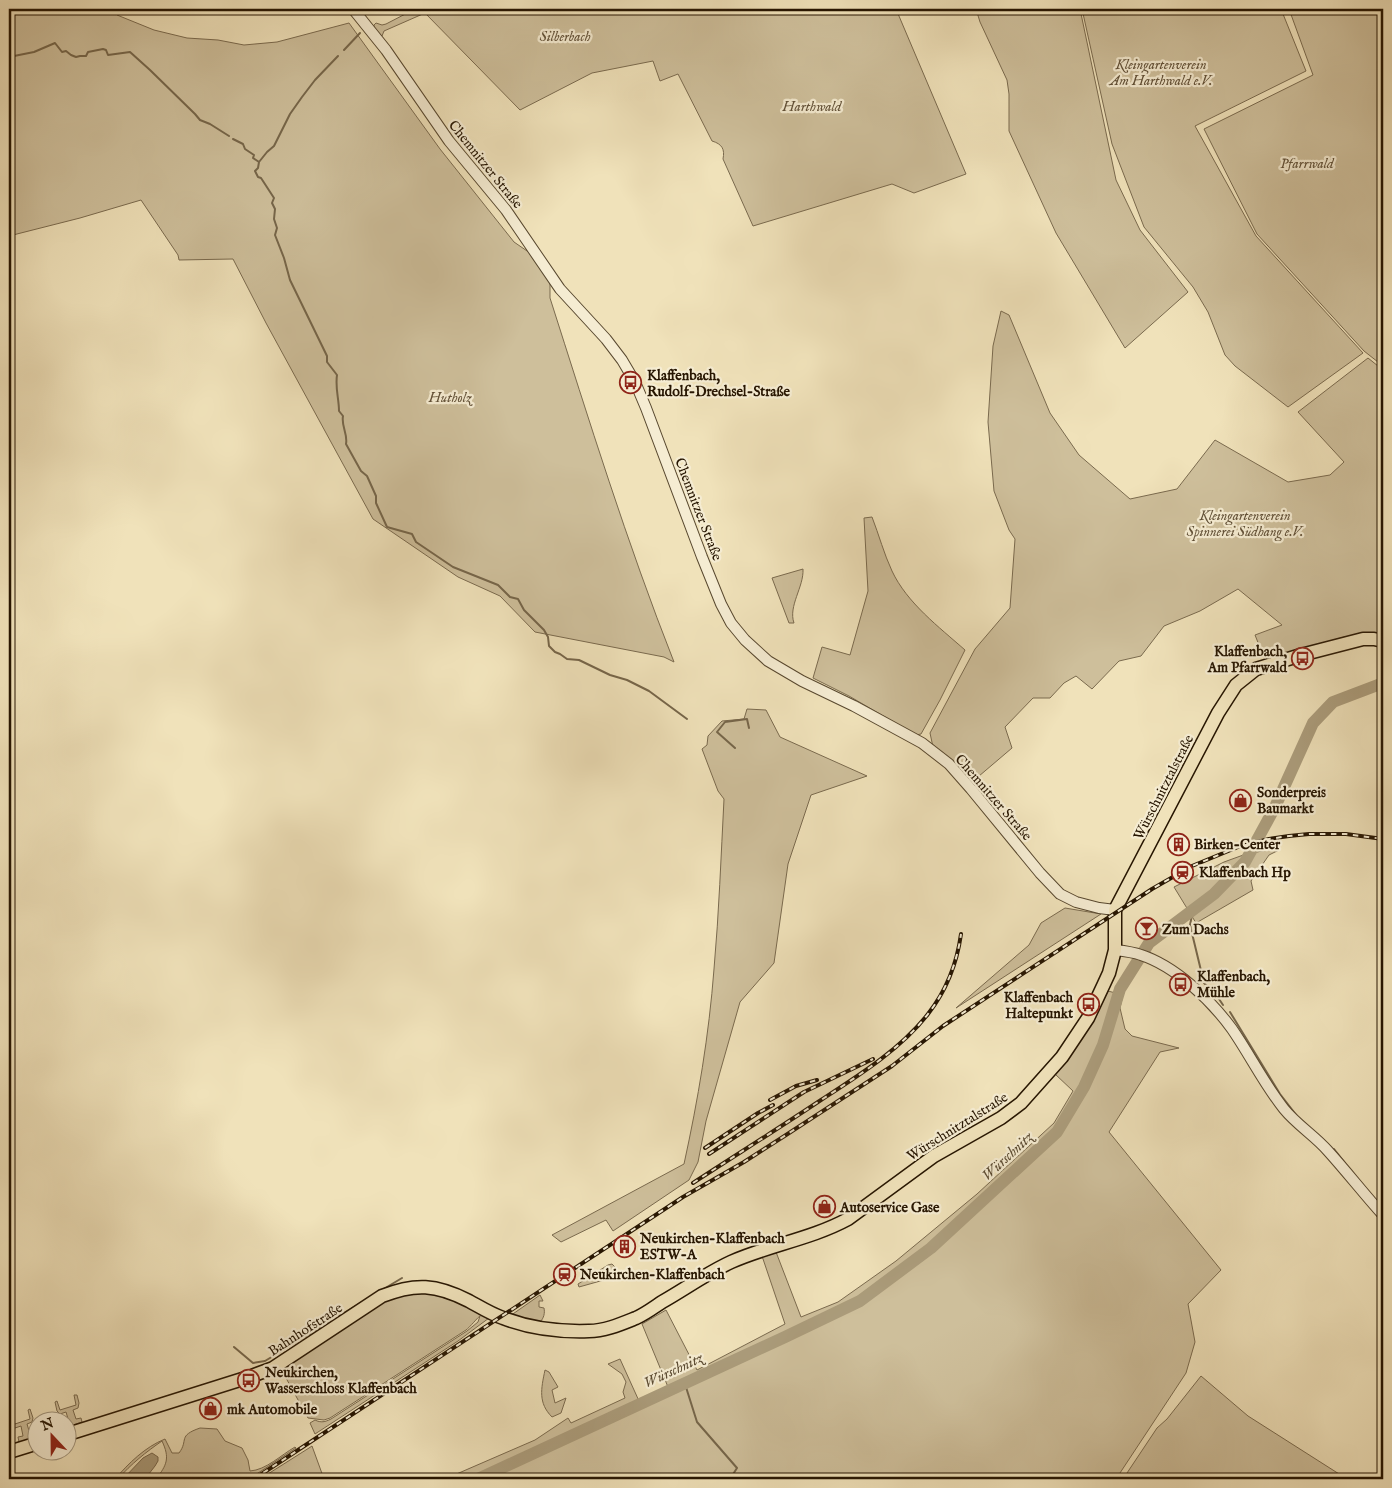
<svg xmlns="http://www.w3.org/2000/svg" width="1392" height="1488" font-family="'IM FELL English',serif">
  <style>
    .green { fill: #cebf9b; stroke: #7a6a4e }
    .water { fill: #ab9c7b; stroke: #76664a }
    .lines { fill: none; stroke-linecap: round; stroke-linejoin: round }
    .stream { stroke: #76664a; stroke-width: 2 }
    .river { stroke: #ab9c7b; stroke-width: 12 }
    .minor-casing { stroke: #58482f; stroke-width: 12 }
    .major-casing { stroke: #261501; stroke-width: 15 }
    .minor { stroke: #f5ecd2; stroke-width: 10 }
    .major { stroke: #f0e2ba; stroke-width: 12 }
    .rail-casing { stroke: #261501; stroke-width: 4 }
    .rail { stroke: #f5ecd2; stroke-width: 2; stroke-dasharray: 5.5; stroke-linecap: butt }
    .labels { text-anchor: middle; stroke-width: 4.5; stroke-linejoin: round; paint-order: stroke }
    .park-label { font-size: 14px; font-style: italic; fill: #615037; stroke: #f5ecd2 }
    .street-label { font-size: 14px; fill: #261501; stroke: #f5ecd2 }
    .poi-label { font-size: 14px; font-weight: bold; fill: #261501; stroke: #f5ecd2; text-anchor: start }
    .water-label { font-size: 15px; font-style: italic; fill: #5b4b32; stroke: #f5ecd2 }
  </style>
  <rect width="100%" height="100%" fill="#f0e2ba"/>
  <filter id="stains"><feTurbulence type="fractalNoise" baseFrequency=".004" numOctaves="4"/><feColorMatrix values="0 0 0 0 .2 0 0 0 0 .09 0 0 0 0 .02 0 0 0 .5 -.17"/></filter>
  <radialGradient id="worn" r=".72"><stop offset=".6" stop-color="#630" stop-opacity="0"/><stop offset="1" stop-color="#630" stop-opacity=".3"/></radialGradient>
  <path class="green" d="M9,9H118L117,15L154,30L187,38L218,40L244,45L277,42L349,23L440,149L514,242L530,253L550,283V298C589,420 627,543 674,662L664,657L535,632L500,596L458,577L373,519L266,323L233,259L179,260L178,255L141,200L80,218L9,236Z
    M415,9H896L966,174L914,193L892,184L753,226L723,159C725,149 722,144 712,141L678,74L660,81L653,61L592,73L520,110L425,13L384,31L382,36L374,28V25L376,23L382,25L386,24Z
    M976,9H1080L1116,180L1140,230L1188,292L1125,348L1056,233L1009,131V94L1007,80L980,22Z
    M1082,9H1281L1306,71L1195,126L1256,236L1363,353L1288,407L1235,366L1225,355L1208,312L1193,287L1144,227L1112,144Z
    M1289,9H1383V366L1364,351L1257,234L1204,129L1313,75Z
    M1001,311L1009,315L1050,413L1079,455L1130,499L1177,489L1215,440L1288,482L1330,475L1344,462L1298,412L1368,358L1383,370V637H1344L1265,660L1255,635L1282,625L1238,589L1200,611L1164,626L1141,656L1119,661L1092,689L1076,676L1064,683L1050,698H1033L1005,727L1012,748L972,782L933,747L930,733L975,649L1010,608L1015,539L1009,530L994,491L988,422L993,346Z
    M872,517C879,535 884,554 892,571C907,603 939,627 965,650L940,700L921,734L916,735L849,696L813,678L822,647L850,655L868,591L864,518Z
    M803,569C804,587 788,606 794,623H789L772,578Z
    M747,709L766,710L780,737L867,776L811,795L788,864L774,963L740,1002L706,1121L698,1162L689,1180L613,1231L606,1220L561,1242L552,1235L684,1164C698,1100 709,1035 714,969C719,913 721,856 724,799L718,791L702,749L707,745L708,736L722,721L744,719Z
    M1273,849H1281L1269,855L1251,881L1253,890L1196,923L1174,887L1224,862L1246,854Z
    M1065,908L1101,914L956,1008L1029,945L1041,923Z
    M1108,991L1123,995L1120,1008L1125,1029L1132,1036L1179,1048L1160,1052L1109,1132L1221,1270L1188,1304L1195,1342L1186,1373L1116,1479H445L535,1440L568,1418L571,1423L625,1398L623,1392L626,1382L622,1374L608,1364L620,1359L639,1401L668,1387L642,1324L666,1310L697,1370L785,1324L762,1256L776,1252L801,1317L838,1302L896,1261L977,1194L1054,1123L1073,1091L1055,1074L1096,1015Z
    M612,1264L616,1268L617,1271L615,1276L611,1278L579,1287L578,1284L608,1265Z
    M409,1293C441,1292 462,1303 489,1318L458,1341L315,1434L310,1423L315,1420C321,1423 325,1422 331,1419L467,1331L478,1322L480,1316C478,1317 470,1327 466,1330L330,1418L324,1420L308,1418L286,1378L285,1369L291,1362L384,1302L397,1297Z
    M540,1295L543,1301H539V1307L544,1308C545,1313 544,1318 540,1322L510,1316Z
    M545,1370L549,1372L558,1387L552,1390L555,1403L566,1398L561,1413L552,1417C538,1403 541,1389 545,1370Z
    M1201,1376L1248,1416L1347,1479H1123L1157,1428L1167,1419Z
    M74,1395H77L79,1403L78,1408L73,1410L76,1419L81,1418L82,1422L68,1427V1422H69L66,1412L60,1414L57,1411L55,1402L57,1401L60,1410L76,1405Z
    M30,1409L33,1418L32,1422L27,1424L30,1434L35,1432L37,1437L19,1442L18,1437L23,1436L21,1426L15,1428L12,1425L9,1416L11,1415L15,1424L30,1419L28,1410Z
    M200,1428L217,1429L225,1441L242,1448L248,1460L250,1471C266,1470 281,1455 295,1447L296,1448L249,1479H156C167,1465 170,1458 162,1441C146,1452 131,1464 118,1479H115C129,1463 145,1447 165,1439L172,1453H179C189,1440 177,1436 200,1428Z
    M312,1446L324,1479H260L309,1448Z"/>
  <path class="water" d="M152,1453L158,1457V1461L155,1466L145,1479H123L143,1458Z"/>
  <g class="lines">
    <path class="stream" d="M344,50L360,33
      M9,57L34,52L55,43L62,52L66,51L71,55L76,57L80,56H86L88,52L103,49L106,50L108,55L130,52L150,70L195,114L200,120L210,124L229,136
      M233,139L243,144L245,149L254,155L253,158L259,162L258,168L255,171L258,177L261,178L274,198L272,203L275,209L274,219L277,228L275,235L284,258L290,280L327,356V362L337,375C335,388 339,399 339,411L343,416C341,426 348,434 346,444L361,471L367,476L376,496V503L387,527L412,534L416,542L453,567L498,585L510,597L518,599L524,610L544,630L548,637L549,646L555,652L560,654L567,659L579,660L610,675L627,680L649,691L687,719
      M259,162L267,152L274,146L290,114L302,97L315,80L338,56
      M735,748L717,732L725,722L747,719L749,728
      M1193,910L1190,925L1204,983L1217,996L1223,1005
      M1230,1012L1280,1094L1297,1116
      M1334,1149L1345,1163
      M382,1290L402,1278
      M234,1347L253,1363L265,1361L367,1299
      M685,1384L697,1422L737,1468L730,1479"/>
    <path class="river" d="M478,1479L785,1337L860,1301L931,1248L1057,1132L1084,1087L1103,1045L1120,989L1149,943L1214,894L1245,862L1275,807L1313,723L1333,702L1383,683"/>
    <defs>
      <path id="minor" d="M353,9L386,50L449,141L506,210L560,289L606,339L622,360L635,382L646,408L702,557L721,604L731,623L745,640L768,661L802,681L854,706L922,743L949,764L971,789L1040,873L1060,894L1076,902L1099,908L1115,910
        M1115,950C1124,951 1133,952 1141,955C1175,966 1211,1000 1232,1029C1250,1055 1264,1084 1284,1109C1297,1125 1315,1136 1328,1151C1347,1172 1364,1194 1383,1215"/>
      <path id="major" d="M68,1434L249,1377L273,1368L382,1296C415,1283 436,1284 469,1301C480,1307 491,1314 503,1318C529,1328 560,1332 589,1331C605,1331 621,1324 636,1318C645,1314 653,1308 662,1302C685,1289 707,1273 731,1262C769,1245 811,1239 848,1219L934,1156L1001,1118L1021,1103L1062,1057L1088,1018L1103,986L1109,973L1115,950V910L1218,713L1236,685L1256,669L1301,655L1363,639H1374L1383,641
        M9,1452L38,1443"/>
    </defs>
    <use href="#minor" class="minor-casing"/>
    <use href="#major" class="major-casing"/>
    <use href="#minor" class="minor"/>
    <use href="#major" class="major"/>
    <defs>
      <path id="rail" d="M770,1100L796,1086L817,1080
        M705,1148L758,1113L773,1105
        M709,1154L804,1092L873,1059
        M693,1183C736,1155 779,1128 821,1100C858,1076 901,1049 928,1014C946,991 957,963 961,934
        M254,1479L683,1197L744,1162L786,1135L892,1066L943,1026L1152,889L1192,866L1238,847L1269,839L1289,836L1309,834H1346L1383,839"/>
    </defs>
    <use href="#rail" class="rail-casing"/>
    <use href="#rail" class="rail"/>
  </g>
  <defs>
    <symbol id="bus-ring" viewBox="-11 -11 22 22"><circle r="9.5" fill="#f5ecd2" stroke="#8f2418" stroke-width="1.5"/><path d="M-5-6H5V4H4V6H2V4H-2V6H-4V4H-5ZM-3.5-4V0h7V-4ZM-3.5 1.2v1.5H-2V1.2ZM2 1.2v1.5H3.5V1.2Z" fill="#8f2418"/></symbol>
    <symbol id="shop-ring" viewBox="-11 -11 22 22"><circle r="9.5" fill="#f5ecd2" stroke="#8f2418" stroke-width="1.5"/><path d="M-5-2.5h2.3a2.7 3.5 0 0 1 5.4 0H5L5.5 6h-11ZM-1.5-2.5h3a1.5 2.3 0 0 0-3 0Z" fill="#8f2418"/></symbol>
    <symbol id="building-ring" viewBox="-11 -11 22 22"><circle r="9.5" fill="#f5ecd2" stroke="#8f2418" stroke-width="1.5"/><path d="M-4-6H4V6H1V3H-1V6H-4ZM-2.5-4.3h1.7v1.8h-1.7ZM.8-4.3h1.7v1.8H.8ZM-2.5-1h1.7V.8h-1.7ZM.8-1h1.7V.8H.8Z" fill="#8f2418"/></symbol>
    <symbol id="station-ring" viewBox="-11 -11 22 22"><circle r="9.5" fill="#f5ecd2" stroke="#8f2418" stroke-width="1.5"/><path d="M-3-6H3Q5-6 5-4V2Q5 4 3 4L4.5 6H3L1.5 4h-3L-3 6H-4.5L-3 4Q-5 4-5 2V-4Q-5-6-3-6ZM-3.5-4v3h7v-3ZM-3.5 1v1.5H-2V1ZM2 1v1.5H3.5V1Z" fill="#8f2418"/></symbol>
    <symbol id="bar-ring" viewBox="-11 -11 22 22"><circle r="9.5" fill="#f5ecd2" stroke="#8f2418" stroke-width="1.5"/><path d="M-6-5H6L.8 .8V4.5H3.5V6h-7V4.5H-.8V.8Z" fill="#8f2418"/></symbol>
  </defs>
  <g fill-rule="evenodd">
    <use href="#bus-ring" x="618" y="370" width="25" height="25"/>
    <use href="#bus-ring" x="1290" y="646" width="25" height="25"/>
    <use href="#shop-ring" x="1228" y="788" width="25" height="25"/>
    <use href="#building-ring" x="1166" y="832" width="25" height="25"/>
    <use href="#station-ring" x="1170" y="860" width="25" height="25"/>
    <use href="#bar-ring" x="1134" y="916" width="25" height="25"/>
    <use href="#bus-ring" x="1168" y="972" width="25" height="25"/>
    <use href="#bus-ring" x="1076" y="992" width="25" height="25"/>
    <use href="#shop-ring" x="812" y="1194" width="25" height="25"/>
    <use href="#building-ring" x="612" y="1234" width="25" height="25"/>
    <use href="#station-ring" x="552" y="1262" width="25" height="25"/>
    <use href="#bus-ring" x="236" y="1368" width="25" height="25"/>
    <use href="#shop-ring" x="198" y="1396" width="25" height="25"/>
  </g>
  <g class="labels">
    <g class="park-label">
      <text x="565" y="41">Silberbach</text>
      <text x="1161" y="69">Kleingartenverein<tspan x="1161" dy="16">Am Harthwald e.V.</tspan></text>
      <text x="812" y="111">Harthwald</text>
      <text x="1307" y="168">Pfarrwald</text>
      <text x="450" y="402">Hutholz</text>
      <text x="1245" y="520">Kleingartenverein<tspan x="1245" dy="16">Spinnerei Südhang e.V.</tspan></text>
    </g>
    <g class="street-label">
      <text transform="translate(486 164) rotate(51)" y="5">Chemnitzer Straße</text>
      <text transform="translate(699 509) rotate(69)" y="5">Chemnitzer Straße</text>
      <text transform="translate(1163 787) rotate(-63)" y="5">Würschnitztalstraße</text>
      <text transform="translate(994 797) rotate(49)" y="5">Chemnitzer Straße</text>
      <text transform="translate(957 1126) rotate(-32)" y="5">Würschnitztalstraße</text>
      <text transform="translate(305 1329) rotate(-33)" y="5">Bahnhofstraße</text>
    </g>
    <g class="poi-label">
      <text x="647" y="380">Klaffenbach,<tspan x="647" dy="16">Rudolf-Drechsel-Straße</tspan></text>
      <text x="1287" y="656" text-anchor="end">Klaffenbach,<tspan x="1287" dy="16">Am Pfarrwald</tspan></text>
      <text x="1257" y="797">Sonderpreis<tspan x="1257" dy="16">Baumarkt</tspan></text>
      <text x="1194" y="849">Birken-Center</text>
      <text x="1199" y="877">Klaffenbach Hp</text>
      <text x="1162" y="934">Zum Dachs</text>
      <text x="1197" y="981">Klaffenbach,<tspan x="1197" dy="16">Mühle</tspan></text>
      <text x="1073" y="1002" text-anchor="end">Klaffenbach<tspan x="1073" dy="16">Haltepunkt</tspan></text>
      <text x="840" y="1212">Autoservice Gase</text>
      <text x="640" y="1243">Neukirchen-Klaffenbach<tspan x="640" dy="16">ESTW-A</tspan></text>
      <text x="580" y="1279">Neukirchen-Klaffenbach</text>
      <text x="265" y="1377">Neukirchen,<tspan x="265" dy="16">Wasserschloss Klaffenbach</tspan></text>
      <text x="227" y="1414">mk Automobile</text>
    </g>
    <g class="water-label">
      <text transform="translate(1007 1156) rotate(-43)" y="5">Würschnitz</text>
      <text transform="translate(673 1370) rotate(-25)" y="5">Würschnitz</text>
    </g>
  </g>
  <rect width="1392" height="1488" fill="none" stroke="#f0e2ba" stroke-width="30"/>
  <rect x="10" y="10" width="1372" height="1468" fill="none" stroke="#261501" stroke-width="2.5"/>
  <rect x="15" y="15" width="1362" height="1458" fill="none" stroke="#261501"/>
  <g transform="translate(52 1436) rotate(338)"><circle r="24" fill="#f5ecd2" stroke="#a2967e"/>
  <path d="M0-4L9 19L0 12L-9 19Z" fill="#8f2418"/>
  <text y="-8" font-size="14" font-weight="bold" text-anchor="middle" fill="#261501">N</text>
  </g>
  <rect width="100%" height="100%" filter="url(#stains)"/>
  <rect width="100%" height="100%" fill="url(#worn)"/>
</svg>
